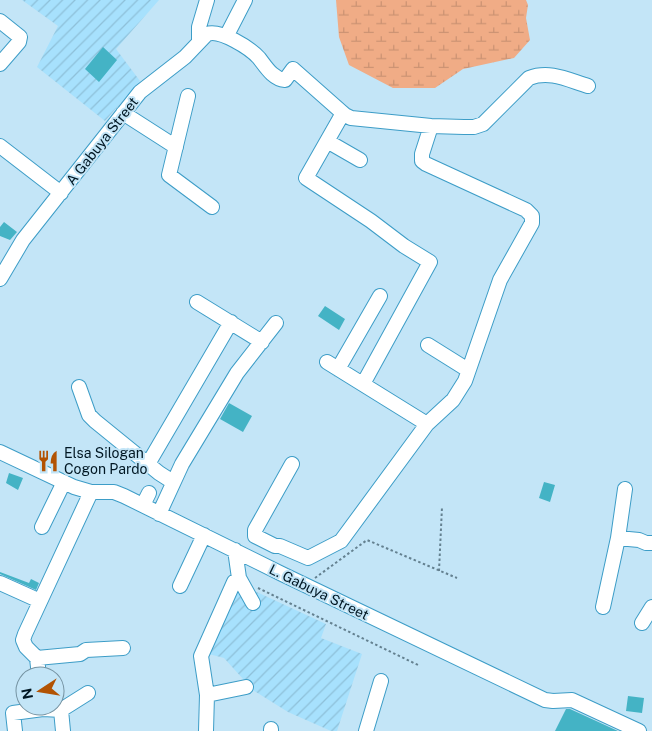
<svg xmlns="http://www.w3.org/2000/svg" width="652" height="731" font-family="'Public Sans',sans-serif">
  <style>
    .industrial { fill: url(#industrial-furrows) }
    .wetland { fill: url(#wetland-marsh) }
    .building { fill: #44b3c5 }
    .lines { fill: none; stroke-linecap: round; stroke-linejoin: round }
    .minor-casing { stroke: #3d9dc7; stroke-width: 16 }
    .path { stroke: #648190; stroke-width: 2; stroke-dasharray: 2.5 2.5; stroke-linecap: butt }
    .minor { stroke: #fff; stroke-width: 14 }
    .labels { text-anchor: middle; stroke-width: 4; stroke-linejoin: round; paint-order: stroke }
    .street-label { font-size: 14px; fill: #001723; stroke: #c3e5f7 }
    .poi-label { font-size: 14px; fill: #001723; stroke: #c3e5f7; text-anchor: start }
  </style>
  <defs>
    <pattern id="industrial-furrows" width="10" height="10" patternUnits="userSpaceOnUse" patternTransform="scale(1.25)"><rect width="10" height="10" fill="#a7e1fd"/><path d="M-1 1l2-2M0 10L10 0M9 11l2-2" fill="none" stroke="#8ec0d9"/></pattern>
    <pattern id="wetland-marsh" width="20" height="14" patternUnits="userSpaceOnUse" patternTransform="scale(1.25)"><rect width="20" height="14" fill="#f0ac86"/><path d="M1 5h8M5 5V1M11 12h8M15 12V8" fill="none" stroke="#cc9373"/></pattern>
  </defs>
  <rect width="100%" height="100%" fill="#c3e5f7"/>
  <path class="industrial" d="M22,0H159L116,49L140,81L105,121L37,67L58,26Z
    M237,583L326,624L321,638L362,654L337,731H331L288,712L253,690L224,658L205,653Z"/>
  <path class="wetland" d="M336,0H526L528,5L526,18L530,40L514,58L463,69L435,88H393L349,65L339,37Z"/>
  <path class="building" d="M103,47L117,60L99,82L85,69Z
    M4,222L17,232L10,240L0,236V227Z
    M325,306L345,319L339,330L318,316Z
    M229,403L252,416L243,432L220,419Z
    M9,473L23,478L18,490L6,483Z
    M544,482L555,485L550,502L539,498Z
    M0,572L29,583L31,579L39,583L36,590L0,574Z
    M628,696L644,698L642,713L626,711Z
    M566,709H570L618,731H555Z"/>
  <g class="lines">
    <g class="minor-casing">
      <path id="minor" d="M0,21L20,37L19,42L0,64
        M227,35L245,0
        M199,42V27L207,0
        M188,96L169,175L212,207
        M123,113L176,147
        M343,113L306,178L371,221L404,246L430,262L363,384
        M327,141L360,160
        M0,146L61,193
        M0,279L23,240L140,92L185,57L207,34C220,29 250,48 259,58C266,67 273,79 285,80L293,69L345,115L351,118L431,126L464,127H474L483,124L529,78C550,70 568,80 588,86
        M197,302L262,342
        M428,345L468,370
        M327,362L427,424
        M338,369L380,296
        M79,387L89,415L95,421L159,473L173,482
        M0,452L74,487L91,492H114L124,496L282,574L545,700L553,701L572,700L639,731
        M148,464L231,322
        M292,464L255,530V536L275,546H280L308,558L341,541L427,424L453,400L465,381L500,280L532,223V216L526,210L426,164L422,161V154L431,126
        M143,505L149,493
        M159,514L182,464L237,373L276,323
        M42,527L64,482
        M618,538L639,540L646,543H652
        M235,550L239,578L253,603
        M0,583L40,601
        M180,586L204,535
        M603,607L618,538L625,489
        M642,623L652,607
        M37,658L80,654L86,650L123,648
        M39,676L37,658L26,647L23,640L25,634L91,492
        M207,695L246,687
        M61,710L63,731
        M15,731L13,713L43,709L61,710L88,693
        M206,731L207,695L201,656L234,582L239,578
        M271,731V729
        M366,731L381,681"/>
    </g>
    <path class="path" d="M439,571L442,507
      M315,578L367,540L457,578
      M258,588L418,665"/>
    <use href="#minor" class="minor"/>
  </g>
  <defs>
    <g id="restaurant-bare" transform="scale(1.725)"><path d="M-5-6h1v4h1v-4h1v4h1v-4h1v5L-1.5 .5V6h-2V.5L-5-1ZM5-6V6H3V1.5H1.5Q1.5-4 5-6Z" fill="#b25303" stroke="#c3e5f7" stroke-width="2.5" paint-order="stroke"/></g>
  </defs>
  <g fill-rule="evenodd">
    <use href="#restaurant-bare" x="48" y="461"/>
  </g>
  <g class="labels">
    <g class="street-label">
      <text transform="translate(102 141) rotate(-52)" y="5">A Gabuya Street</text>
      <text transform="translate(319 592) rotate(26)" y="5">L. Gabuya Street</text>
    </g>
    <g class="poi-label">
      <text x="64" y="458">Elsa Silogan<tspan x="64" dy="16">Cogon Pardo</tspan></text>
    </g>
  </g>
  <g transform="translate(40 691) rotate(258)"><circle r="24" fill="#c3e5f7" stroke="#7593a2"/>
  <path d="M0-4L9 19L0 12L-9 19Z" fill="#b25303"/>
  <text y="-8" font-size="14" font-weight="bold" text-anchor="middle" fill="#001723">N</text>
  </g>
</svg>
